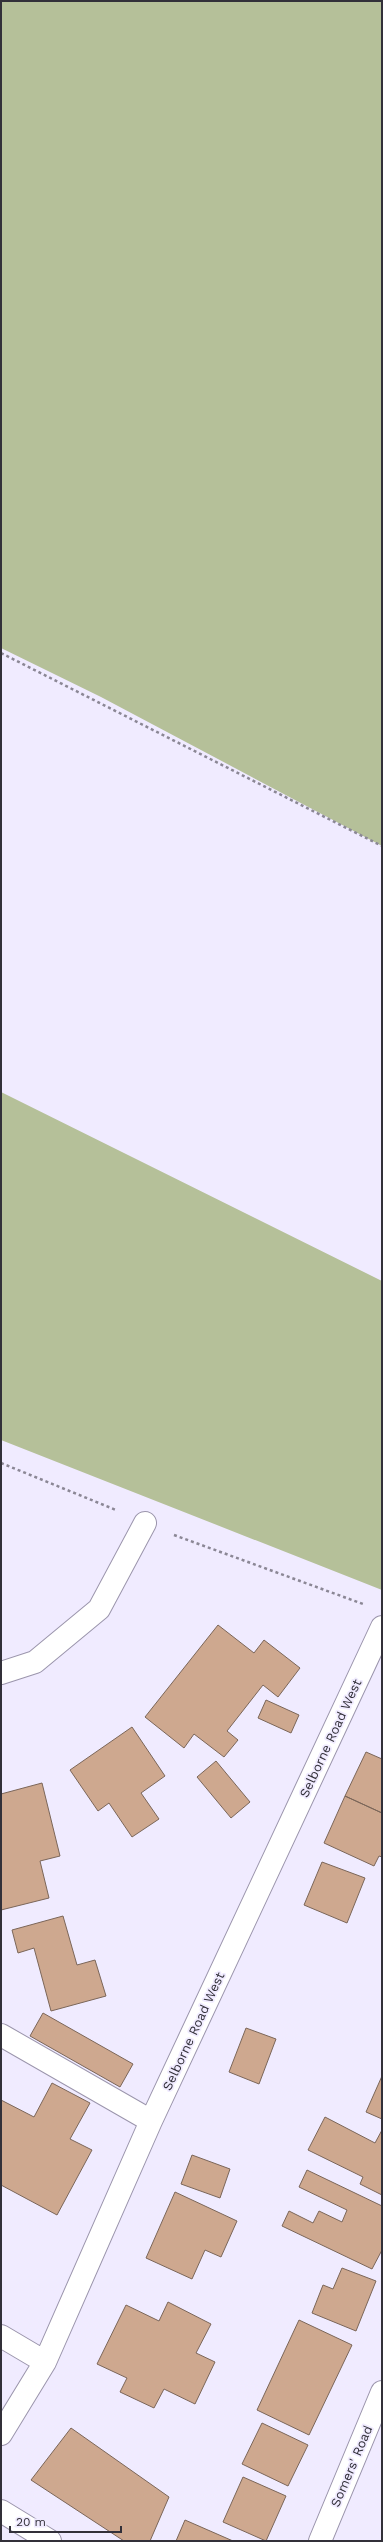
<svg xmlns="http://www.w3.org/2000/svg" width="383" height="2542" font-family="'Work Sans',sans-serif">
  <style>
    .green { fill: #b5c099 }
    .building { fill: #cea88f; stroke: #7b6659 }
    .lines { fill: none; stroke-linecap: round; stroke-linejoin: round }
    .minor-casing { stroke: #9b95ac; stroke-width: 24 }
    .path { stroke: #8b8795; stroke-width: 2.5; stroke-dasharray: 3 3; stroke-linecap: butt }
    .minor { stroke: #fff; stroke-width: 22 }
    .labels { text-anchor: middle; stroke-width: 3.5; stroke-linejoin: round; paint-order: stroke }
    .street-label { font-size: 13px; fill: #323039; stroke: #f0ebff }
  </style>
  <rect width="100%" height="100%" fill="#f0ebff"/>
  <path class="green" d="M1,1H382V846L101,697L1,648Z
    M1,1092L382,1281V1590L1,1440Z"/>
  <path class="building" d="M218,1625L254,1653L264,1640L300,1668L278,1697L263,1685L227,1731L238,1740L224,1757L194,1734L184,1748L145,1717Z
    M266,1700L299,1715L291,1733L258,1718Z
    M132,1727L165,1776L141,1793L159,1819L132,1837L109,1803L98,1811L70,1770Z
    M366,1752L382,1759V1813L345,1796Z
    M216,1761L250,1802L231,1818L197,1777Z
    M42,1783L60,1856L40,1861L49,1898L1,1910V1794Z
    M345,1796L382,1813V1857L379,1856L374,1866L324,1843Z
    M322,1862L365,1878L347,1923L304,1905Z
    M63,1916L77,1965L95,1960L106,1996L51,2011L34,1948L18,1953L12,1930Z
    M43,2013L133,2064L120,2087L30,2036Z
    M246,2028L276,2039L259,2084L229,2072Z
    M382,2076V2119L366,2112Z
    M52,2083L90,2103L70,2139L92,2150L57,2215L1,2185V2100L34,2117Z
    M325,2117L375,2143L382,2130V2195L360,2184L363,2177L308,2150Z
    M192,2155L230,2169L220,2198L181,2184Z
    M307,2170L382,2206V2250L372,2269L282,2226L289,2211L313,2223L319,2211L342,2222L347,2210L299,2187Z
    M175,2192L237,2221L221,2257L205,2250L192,2279L146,2258Z
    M342,2268L376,2281L356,2331L312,2313L323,2285L333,2289Z
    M168,2302L211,2324L196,2353L215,2362L195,2404L164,2389L154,2408L120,2392L127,2378L97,2364L126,2305L159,2321Z
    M299,2320L352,2345L309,2435L257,2410Z
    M262,2423L308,2445L288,2486L242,2464Z
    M71,2428L169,2497L150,2541H124L31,2480Z
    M243,2477L286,2496L266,2541L223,2522Z
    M185,2520L233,2541H176Z"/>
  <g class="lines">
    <g class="minor-casing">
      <path id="minor" d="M1,1673L35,1662L99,1609L145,1523
        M1,2035L151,2121
        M1,2336L45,2362
        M1,2434L45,2362L151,2121L382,1627
        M1,2511L50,2541
        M320,2541L382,2392"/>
    </g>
    <path class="path" d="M1,653L382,846
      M1,1463L116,1510
      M174,1535L363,1604"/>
    <use href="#minor" class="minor"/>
  </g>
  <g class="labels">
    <g class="street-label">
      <text transform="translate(330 1738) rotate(-65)" y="5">Selborne Road West</text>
      <text transform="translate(193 2031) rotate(-65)" y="5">Selborne Road West</text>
      <text transform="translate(351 2466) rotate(-67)" y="5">Somers' Road</text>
    </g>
  </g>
  <rect width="383" height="2542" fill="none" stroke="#323039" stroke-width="4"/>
  <path d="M10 2526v6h111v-6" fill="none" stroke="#323039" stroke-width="2"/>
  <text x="16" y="2526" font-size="12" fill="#323039" stroke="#f0ebff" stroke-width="3" paint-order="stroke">20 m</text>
</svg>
